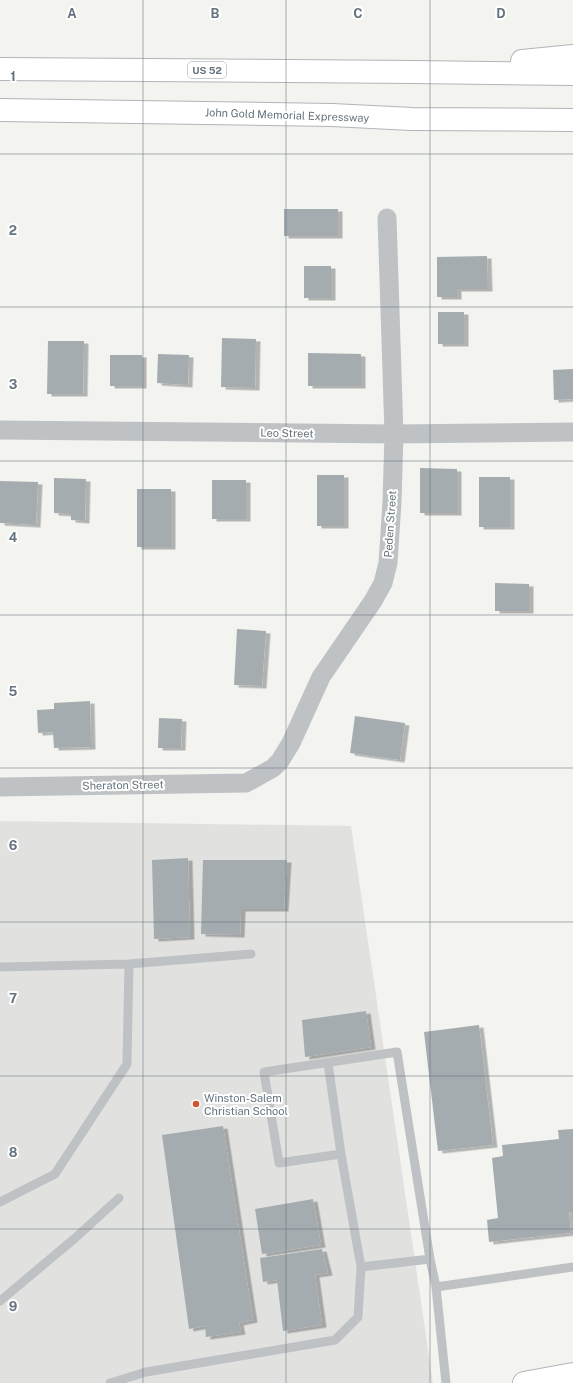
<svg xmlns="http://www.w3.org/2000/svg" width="573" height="1383" font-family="'Public Sans',sans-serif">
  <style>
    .built { fill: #e1e2e0 }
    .building { fill: #a5acb0; filter: url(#shadow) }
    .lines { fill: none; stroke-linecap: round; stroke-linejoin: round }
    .secondary-casing { stroke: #b1b6b9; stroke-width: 24 }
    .motorway-casing { stroke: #b1b5b7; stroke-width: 24 }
    .service { stroke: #bfc2c5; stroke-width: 9 }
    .minor { stroke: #bfc2c5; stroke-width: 19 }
    .secondary { stroke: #fff; stroke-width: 22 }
    .motorway { stroke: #fff; stroke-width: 22 }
    .grid { fill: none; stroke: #65737e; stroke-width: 1; stroke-opacity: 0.55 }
    .poi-dot { fill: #d25331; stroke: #fff; stroke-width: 1.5 }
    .labels { text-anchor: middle; stroke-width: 4; stroke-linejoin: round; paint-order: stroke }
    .shield { fill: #fff; stroke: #939da5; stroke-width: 1 }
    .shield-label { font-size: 10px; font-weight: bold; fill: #65737e }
    .street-label { font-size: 11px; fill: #65737e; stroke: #fff }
    .poi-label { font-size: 11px; fill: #65737e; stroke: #fff; text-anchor: start }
    .grid-label { font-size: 13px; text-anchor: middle; font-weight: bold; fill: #65737e; stroke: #fff; stroke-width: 4; stroke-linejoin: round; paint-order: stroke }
  </style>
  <defs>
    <filter id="shadow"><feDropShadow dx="4.5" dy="2.5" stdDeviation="0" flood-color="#0004"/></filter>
  </defs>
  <rect width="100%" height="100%" fill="#f3f3f0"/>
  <path class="built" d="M0,821L351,826L433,1383H0Z"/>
  <path class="building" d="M284,209H338V236H284Z
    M487,256L488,289H457V297H437V257Z
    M304,266H331V298H304Z
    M438,312H464V344H438Z
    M222,338L256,339L255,388L221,387Z
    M48,341H84L83,394H47Z
    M308,353L361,354V386H308Z
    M158,354L189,355L188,385L157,383Z
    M110,355H142V386H110Z
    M573,369V399L554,400L553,370Z
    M420,468L457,469V513H420Z
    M317,475H344V526H317Z
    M479,477H510V527H479Z
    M54,478L86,479L85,521L71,520V514L54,513Z
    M212,480H246V519H212Z
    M0,481L38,482L36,525L0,523Z
    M137,489H171V547H137Z
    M495,583L529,584V611H495Z
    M237,629L266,631L262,686L234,685Z
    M90,701L91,747L54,748L53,732L38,733L37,710L54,709V703Z
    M355,716L405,723L400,760L350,753Z
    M159,718L182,719L181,748H158Z
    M188,858L190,937L154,939L152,860Z
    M203,860H287L284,909H241L240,935L201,934Z
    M366,1011L371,1047L305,1057L302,1020Z
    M479,1025L493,1145L438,1151L424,1032Z
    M223,1126L253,1320L239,1323L241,1332L206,1337L205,1326L189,1329L162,1135Z
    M573,1129V1212H569L571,1233L489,1242L487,1220L498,1218L492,1158L503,1156L502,1145L559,1139L558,1130Z
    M313,1199L321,1245L262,1254L255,1209Z
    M322,1249L328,1273L315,1275L322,1325L283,1331L277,1280L263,1282L260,1258Z"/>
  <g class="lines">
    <g class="secondary-casing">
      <path id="secondary" d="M524,1383L573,1374"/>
    </g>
    <g class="motorway-casing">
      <path id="motorway" d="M522,61L573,56
        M0,69L414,72L573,74
        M0,110L332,115L412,119L573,120"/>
    </g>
    <path class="service" d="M129,964L251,954
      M0,967L129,964L127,1064L55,1174L0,1202
      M341,1154L279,1163L264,1072L397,1052L430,1259L361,1267
      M430,1259L436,1287L446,1383
      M436,1287L573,1267
      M0,1301L74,1239L119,1198
      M110,1383L146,1372L335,1340L358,1317L361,1267L341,1154L328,1063"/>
    <path class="minor" d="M0,430L394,434L573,432
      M0,787L246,783L273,768L280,761L291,743L321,677L373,601L383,583L388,563L392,502L394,434L387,218"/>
    <use href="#secondary" class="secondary"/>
    <use href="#motorway" class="motorway"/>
  </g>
  <path class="grid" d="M143,0V1383M286,0V1383M430,0V1383M0,154H573M0,307H573M0,461H573M0,615H573M0,768H573M0,922H573M0,1076H573M0,1229H573"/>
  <circle class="poi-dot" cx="196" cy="1104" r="4"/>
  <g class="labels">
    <rect class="shield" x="188" y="62" width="38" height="16" rx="3"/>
    <g class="shield-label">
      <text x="207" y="74">US 52</text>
    </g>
    <g class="street-label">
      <text transform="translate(287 115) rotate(2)" y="4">John Gold Memorial Expressway</text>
      <text transform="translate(287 433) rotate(1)" y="4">Leo Street</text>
      <text transform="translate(390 524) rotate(-86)" y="4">Peden Street</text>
      <text transform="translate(123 785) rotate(-1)" y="4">Sheraton Street</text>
    </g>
    <g class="poi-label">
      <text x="204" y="1102">Winston-Salem<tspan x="204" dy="13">Christian School</tspan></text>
    </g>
  </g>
  <g class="grid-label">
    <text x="72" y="18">A</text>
    <text x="215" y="18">B</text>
    <text x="358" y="18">C</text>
    <text x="501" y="18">D</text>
    <text x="13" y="81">1</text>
    <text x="13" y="235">2</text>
    <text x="13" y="389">3</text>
    <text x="13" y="542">4</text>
    <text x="13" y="696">5</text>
    <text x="13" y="850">6</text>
    <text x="13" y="1003">7</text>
    <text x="13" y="1157">8</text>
    <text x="13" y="1311">9</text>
  </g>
</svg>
